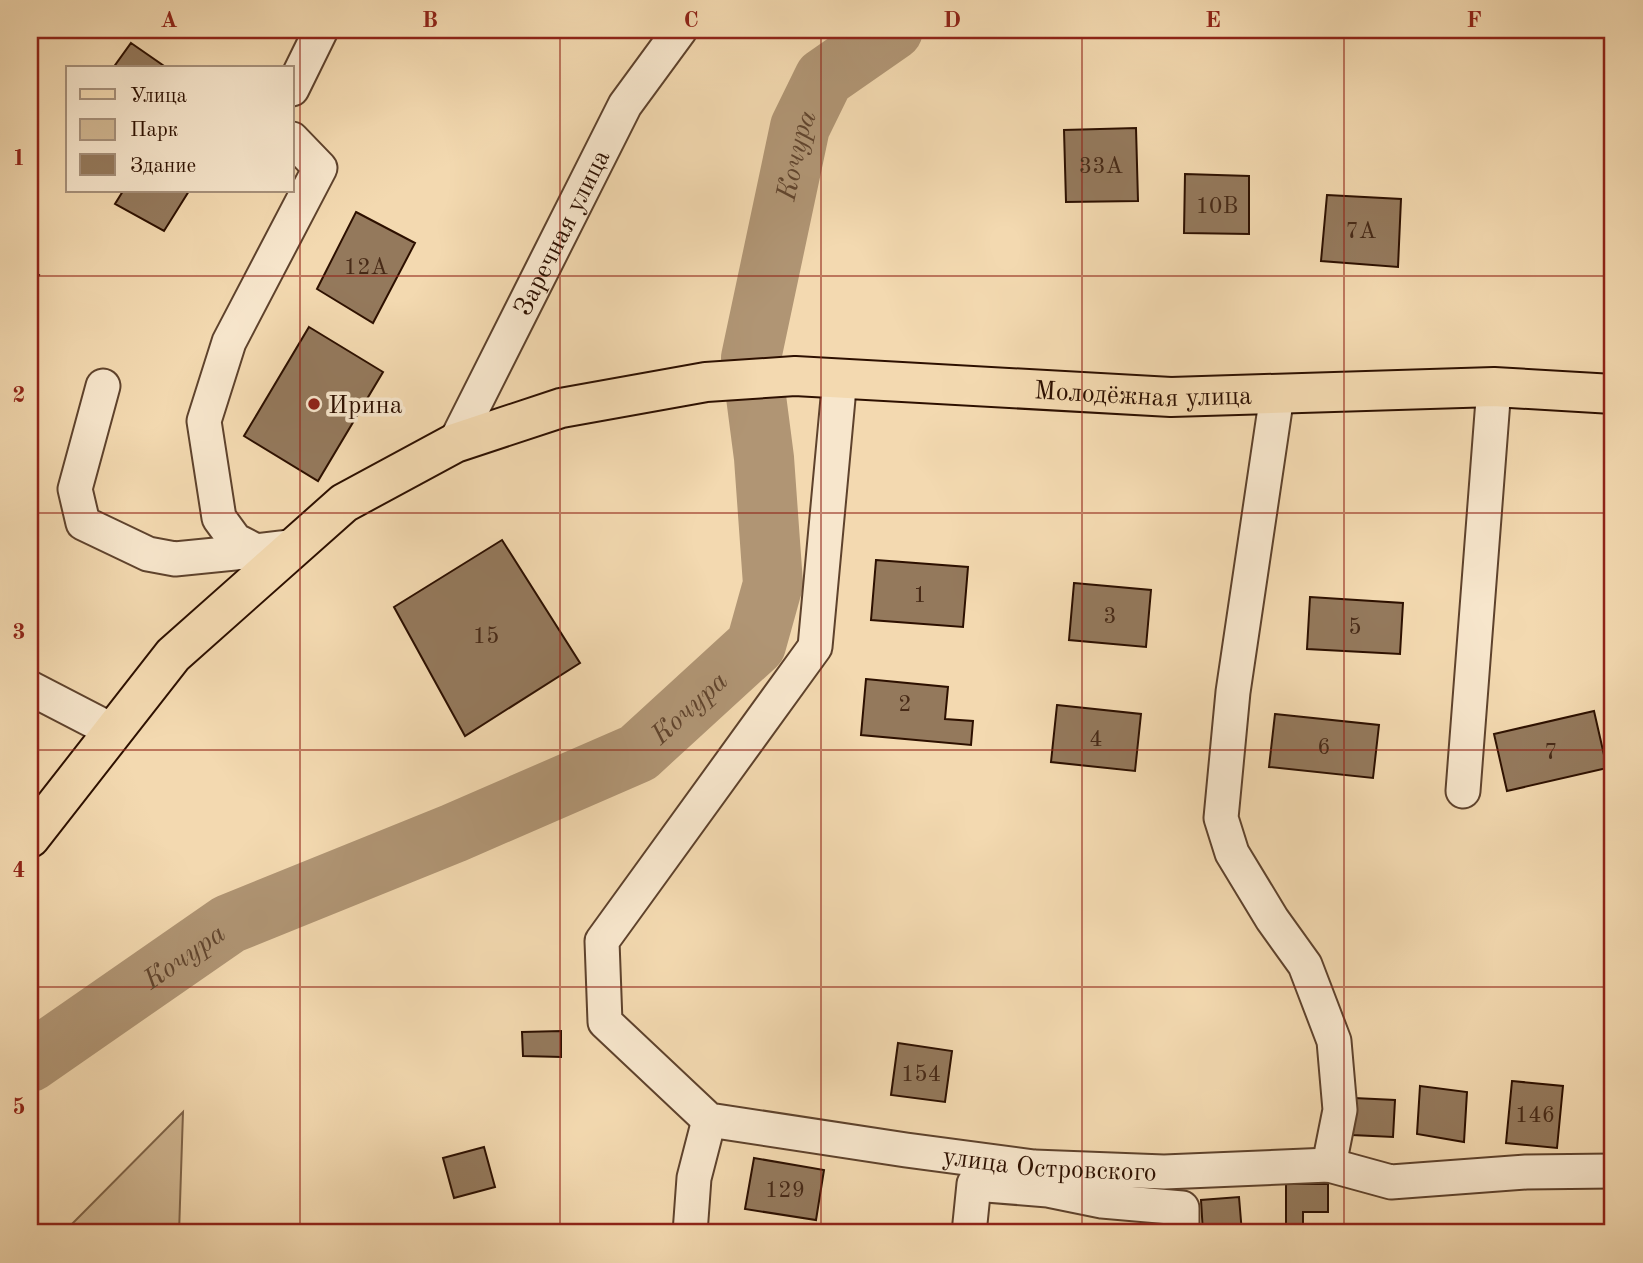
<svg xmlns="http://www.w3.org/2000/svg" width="1643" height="1263" font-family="'Old Standard TT',serif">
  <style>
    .green { fill: #d1b792; stroke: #7f6449; stroke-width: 2 }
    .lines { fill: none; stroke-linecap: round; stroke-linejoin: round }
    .river { stroke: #b09574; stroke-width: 60 }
    .building { fill: #94795c; stroke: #2d1000; stroke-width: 2 }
    .minor-casing { stroke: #5e422c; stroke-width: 37 }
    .primary-casing { stroke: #2d1000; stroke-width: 42 }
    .minor { stroke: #f7e6cc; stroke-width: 33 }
    .primary { stroke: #f3d9b0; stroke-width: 38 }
    .grid { fill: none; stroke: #8f2418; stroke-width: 2; stroke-opacity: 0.55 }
    .poi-dot { fill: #8f2418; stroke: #f7e6cc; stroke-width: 2.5 }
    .labels { text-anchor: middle; stroke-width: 7; stroke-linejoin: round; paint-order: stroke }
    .number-label { font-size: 23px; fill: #472a17 }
    .street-label { font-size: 26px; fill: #2d1000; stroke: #f7e6cc }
    .poi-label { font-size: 26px; fill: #2d1000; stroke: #f7e6cc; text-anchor: start }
    .water-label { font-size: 28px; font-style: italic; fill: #61452e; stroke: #f7e6cc }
    .neatline { fill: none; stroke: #8f2418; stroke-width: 2.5 }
    .grid-label { font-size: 23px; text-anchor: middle; font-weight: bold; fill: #8f2418 }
  </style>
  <rect width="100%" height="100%" fill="#f3d9b0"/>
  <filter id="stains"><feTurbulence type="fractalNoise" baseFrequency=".00286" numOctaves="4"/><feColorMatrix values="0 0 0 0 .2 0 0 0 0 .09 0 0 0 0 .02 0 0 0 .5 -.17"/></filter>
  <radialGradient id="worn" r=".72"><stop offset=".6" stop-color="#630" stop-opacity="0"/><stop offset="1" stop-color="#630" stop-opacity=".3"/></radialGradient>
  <path class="green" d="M183,1112L179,1233H63Z"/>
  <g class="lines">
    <path class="river" id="s1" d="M30,1062L229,924L454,833L638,753L756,645L773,584L764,458L751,358L800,127L824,78L893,30"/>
  </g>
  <path class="building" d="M131,43L167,68H113Z
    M1136,128L1138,201L1066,202L1064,130Z
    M1185,174L1249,176V234L1184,233Z
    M123,191H189L164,231L115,204Z
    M1327,195L1401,199L1398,267L1321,261Z
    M356,212L415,243L373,323L317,289Z
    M30,269L39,275L30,289Z
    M309,327L383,372L318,481L244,436Z
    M502,540L580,663L465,736L394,607Z
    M876,560L968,567L963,627L871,620Z
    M1074,583L1151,590L1146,647L1069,640Z
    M1310,597L1403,603L1400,654L1307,649Z
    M866,679L948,687L945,719L973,721L971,745L861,735Z
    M1057,705L1141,714L1135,771L1051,762Z
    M1594,711L1607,768L1507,791L1494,734Z
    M1275,714L1379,725L1373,778L1269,767Z
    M561,1031V1057L523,1056L522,1032Z
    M898,1043L952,1051L945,1102L891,1095Z
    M1512,1081L1563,1086L1557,1148L1506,1143Z
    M1420,1086L1467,1092L1464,1142L1417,1134Z
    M1354,1098L1395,1100L1393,1137L1352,1135Z
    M484,1147L495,1187L454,1198L443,1158Z
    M754,1158L824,1170L816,1220L745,1209Z
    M1286,1184H1328V1212H1303V1225H1286Z
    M1239,1197L1242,1233H1203L1201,1200Z"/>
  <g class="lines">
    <g class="minor-casing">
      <g id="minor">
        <path d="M292,89L321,30"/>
        <path d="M292,139L320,168L229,342L204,421L219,518L235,540L256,551L296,546"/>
        <path id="s2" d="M840,377L815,647L602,941L605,1022L709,1120L906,1150L1034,1167L1164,1172L1329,1165L1391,1182L1526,1172L1613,1171"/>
        <path d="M103,386L75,489L83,523L148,554L175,559L256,551"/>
        <path d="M1277,395L1233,692L1221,818L1232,853L1272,919L1305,965L1334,1041L1340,1110L1329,1165"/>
        <path id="s3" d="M455,443L625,105L680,30"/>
        <path d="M30,688L113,731"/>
        <path d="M1463,791L1494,387"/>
        <path d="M690,1233L694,1178L709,1120"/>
        <path d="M969,1233L974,1184L1048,1190L1102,1201L1182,1208V1233"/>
      </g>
    </g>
    <g class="primary-casing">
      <g id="primary">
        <path id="s4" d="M30,838L173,655L344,503L455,443L561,408L706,382L795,376L1171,397L1494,387L1613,394"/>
      </g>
    </g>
    <use href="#minor" class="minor"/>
    <use href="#primary" class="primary"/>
  </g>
  <path class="grid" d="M300,30V1233M560,30V1233M821,30V1233M1082,30V1233M1344,30V1233M30,276H1613M30,513H1613M30,750H1613M30,987H1613"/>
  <circle class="poi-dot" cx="314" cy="404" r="7"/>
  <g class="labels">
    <g class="number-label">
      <text x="1101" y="173">33А</text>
      <text x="1217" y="213">10В</text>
      <text x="1361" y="238">7А</text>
      <text x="366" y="274">12А</text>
      <text x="920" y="602">1</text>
      <text x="1110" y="623">3</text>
      <text x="1355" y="634">5</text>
      <text x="486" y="643">15</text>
      <text x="905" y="711">2</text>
      <text x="1096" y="746">4</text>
      <text x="1324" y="754">6</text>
      <text x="1551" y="759">7</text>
      <text x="921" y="1081">154</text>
      <text x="1535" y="1122">146</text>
      <text x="785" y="1197">129</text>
    </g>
    <g class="street-label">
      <text dy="9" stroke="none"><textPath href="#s3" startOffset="236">Заречная улица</textPath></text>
      <text dy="9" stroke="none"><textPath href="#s4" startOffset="1284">Молодёжная улица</textPath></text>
      <text dy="9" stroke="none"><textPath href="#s2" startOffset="1202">улица Островского</textPath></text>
    </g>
    <g class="poi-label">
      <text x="328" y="413">Ирина</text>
    </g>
    <g class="water-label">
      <text dy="10" stroke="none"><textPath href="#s1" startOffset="1344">Кочура</textPath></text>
      <text dy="10" stroke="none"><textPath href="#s1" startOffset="754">Кочура</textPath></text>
      <text dy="10" stroke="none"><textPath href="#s1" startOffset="187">Кочура</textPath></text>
    </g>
  </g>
  <rect width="1643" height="1263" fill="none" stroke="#f3d9b0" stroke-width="77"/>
  <rect x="66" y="66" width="228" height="126" fill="#f7e6cc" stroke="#a6907a" stroke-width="2"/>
  <rect x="80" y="89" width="35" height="10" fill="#f3d9b0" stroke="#a6907a" stroke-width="2"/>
  <text x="130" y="102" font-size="21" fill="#2d1000">Улица</text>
  <rect x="80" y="119" width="35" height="21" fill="#d1b792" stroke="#a6907a" stroke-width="2"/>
  <text x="130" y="136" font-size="21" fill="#2d1000">Парк</text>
  <rect x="80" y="154" width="35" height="21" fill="#94795c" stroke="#a6907a" stroke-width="2"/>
  <text x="130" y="172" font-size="21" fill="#2d1000">Здание</text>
  <rect x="38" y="38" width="1566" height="1186" class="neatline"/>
  <g class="grid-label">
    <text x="169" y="27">A</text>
    <text x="430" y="27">B</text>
    <text x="691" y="27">C</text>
    <text x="952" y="27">D</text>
    <text x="1213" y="27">E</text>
    <text x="1474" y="27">F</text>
    <text x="19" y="165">1</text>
    <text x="19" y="402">2</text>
    <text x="19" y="639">3</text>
    <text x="19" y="877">4</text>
    <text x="19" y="1114">5</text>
  </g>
  <rect width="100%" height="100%" filter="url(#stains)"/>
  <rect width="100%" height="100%" fill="url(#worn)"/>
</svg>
